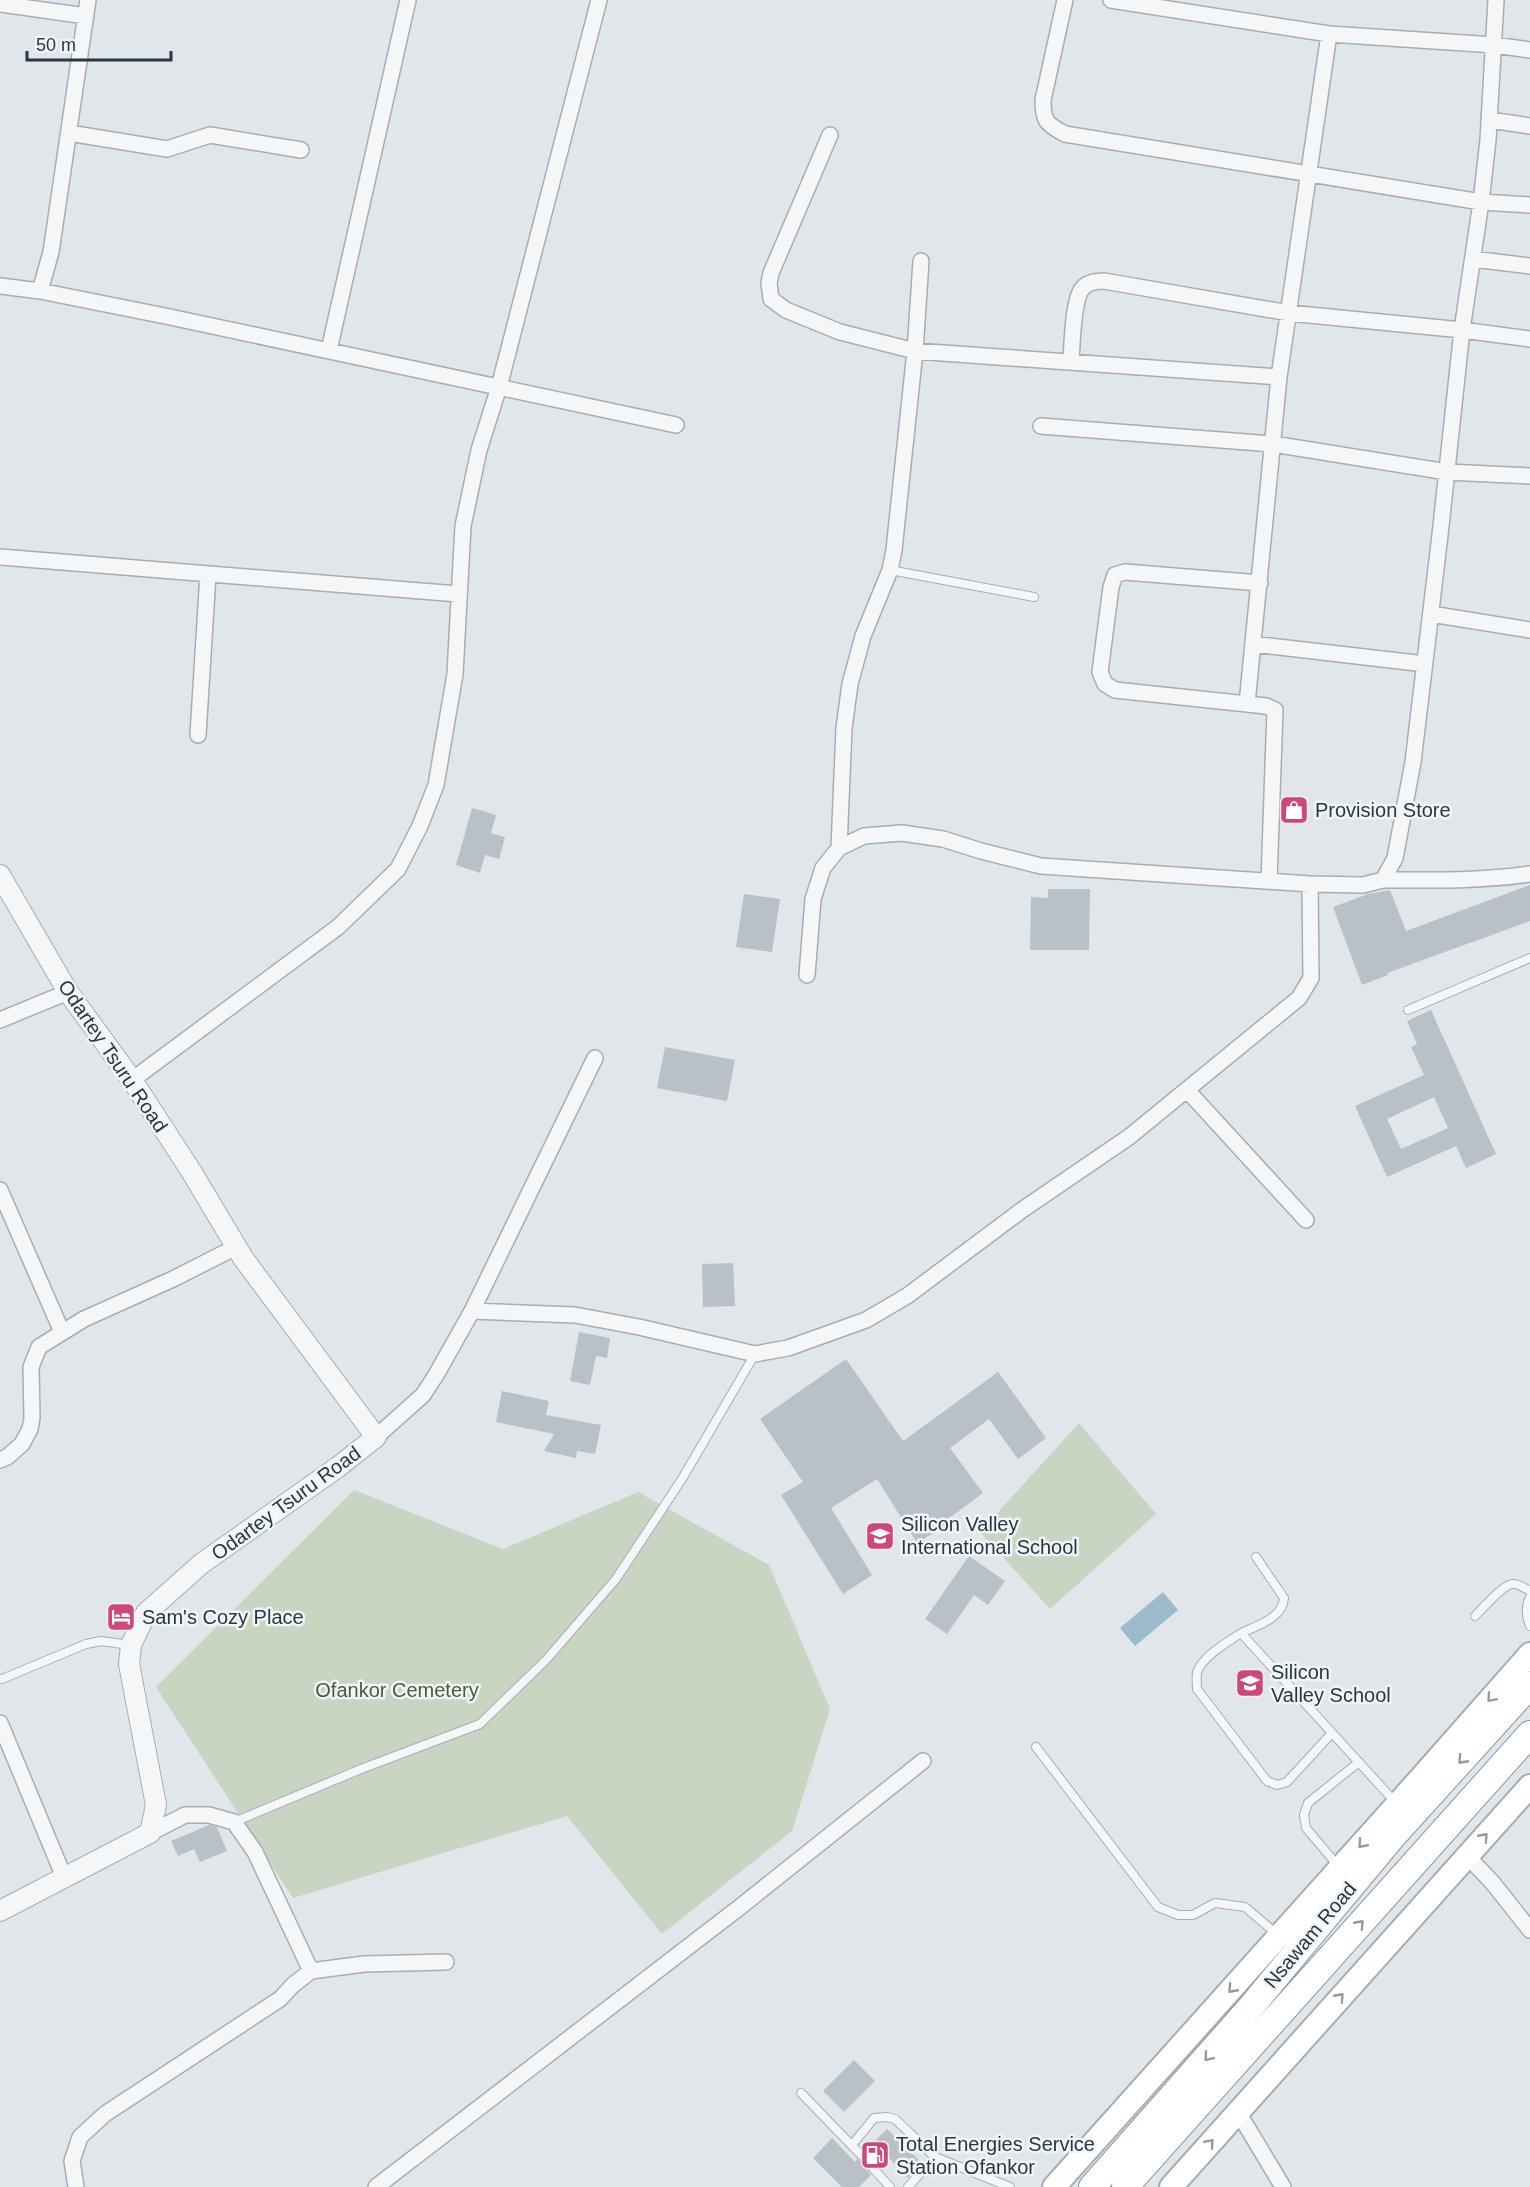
<svg xmlns="http://www.w3.org/2000/svg" width="1530" height="2187" font-family="Helvetica,sans-serif">
  <style>
    .green { fill: #cad4c2 }
    .water { fill: #9cbbca }
    .building { fill: #b9c1c7; fill-rule: evenodd }
    .lines { fill: none; stroke-linecap: round; stroke-linejoin: round }
    .service-casing { stroke: #a6aeb4; stroke-width: 10 }
    .minor-casing { stroke: #a6aeb4; stroke-width: 18 }
    .tertiary-casing { stroke: #a6aeb4; stroke-width: 22 }
    .secondary-casing { stroke: #a6aeb4; stroke-width: 26 }
    .trunk-casing { stroke: #8997a1; stroke-width: 28 }
    .service { stroke: #f4f6f8; stroke-width: 8 }
    .minor { stroke: #f4f6f8; stroke-width: 15 }
    .tertiary { stroke: #f4f6f8; stroke-width: 20 }
    .secondary { stroke: #fff; stroke-width: 22 }
    .trunk { stroke: #fff; stroke-width: 26 }
    .oneway { stroke: #949ba0 }
    .labels { text-anchor: middle; stroke-width: 5; stroke-linejoin: round; paint-order: stroke }
    .poi-label { font-size: 20px; fill: #293742; stroke: #f1f5f7; text-anchor: start }
    .street-label { font-size: 20px; fill: #293742; stroke: #f1f5f7 }
    .park-label { font-size: 20px; fill: #465e37; stroke: #f1f5f7 }
  </style>
  <rect width="100%" height="100%" fill="#e1e6ea"/>
  <path class="green" d="M1079,1423L1156,1514L1050,1609L980,1532Z
    M354,1490L503,1549L638,1492L769,1565L830,1709L792,1831L662,1934L567,1816L293,1898L156,1687Z"/>
  <path class="water" d="M1163,1592L1178,1610L1135,1646L1120,1628Z"/>
  <path class="building" d="M472,808L496,815L491,833L505,837L499,859L485,855L480,873L456,865Z
    M1530,885V921L1387,973L1388,975L1362,985L1333,907L1368,894L1390,890L1406,931Z
    M1048,889H1090L1089,950H1030L1031,897L1048,898Z
    M744,894L780,899L772,952L736,947Z
    M1431,1010L1496,1154L1466,1168L1456,1146L1387,1177L1355,1106L1424,1075L1411,1047L1417,1044L1407,1021ZM1434,1097L1448,1128L1401,1149L1387,1119Z
    M665,1047L735,1060L727,1101L657,1088Z
    M733,1263L735,1306L703,1307L702,1264Z
    M579,1332L610,1338L607,1358L596,1356L590,1385L570,1381Z
    M846,1359L903,1441L998,1372L1046,1438L1018,1459L989,1419L950,1448L983,1493L944,1522L946,1525L917,1543L877,1479L831,1508L872,1575L843,1594L781,1495L803,1482L760,1419Z
    M502,1391L549,1401L546,1415L601,1425L595,1454L577,1451L576,1458L544,1451L554,1434L496,1422Z
    M969,1556L1005,1581L988,1605L974,1595L947,1634L925,1619Z
    M209,1825L217,1827L227,1851L200,1862L194,1849L178,1856L171,1841Z
    M854,2060L875,2081L844,2112L823,2091Z
    M887,2129L922,2163L908,2178L888,2157L879,2166L873,2161L867,2162L865,2168L871,2175L859,2187H842L813,2158L832,2138L855,2162L857,2159L863,2161L867,2156L865,2151Z"/>
  <g class="lines">
    <g class="service-casing">
      <path id="service" d="M890,570L1034,597
        M1408,1010L1530,958
        M1256,1557L1284,1598C1283,1618 1257,1626 1241,1633L1396,1803
        M1530,1597C1525,1607 1526,1616 1530,1626
        M1475,1616C1482,1609 1503,1585 1512,1584C1518,1583 1525,1588 1530,1591
        M1241,1633C1228,1642 1201,1657 1197,1673C1196,1678 1197,1684 1197,1689L1267,1781L1277,1785L1287,1782L1332,1733
        M2,1679L86,1644L101,1641L130,1645
        M1036,1747L1158,1907L1178,1915H1193L1215,1903L1245,1907L1278,1935
        M234,1822L361,1769L480,1724L546,1660L616,1579L682,1479L755,1354
        M1339,1867L1306,1828L1304,1815L1308,1803L1359,1762
        M801,2093L861,2155
        M852,2145L874,2118L887,2117L895,2119L935,2157
        M871,2166L890,2187
        M908,2187L935,2157L1010,2187"/>
    </g>
    <g class="minor-casing">
      <path id="minor" d="M1065,0L1043,100C1043,121 1046,124 1065,134L1481,202L1530,205
        M1111,0L1329,34L1494,45L1530,50
        M0,4L86,16
        M1490,120L1530,126
        M69,133L167,149L210,135L301,150
        M830,135L771,273L769,283L771,299L786,310L840,332L915,351L1279,377
        M1473,259L1530,266
        M0,286L40,291L170,317L676,425
        M40,291L51,252L88,0
        M329,350L408,0
        M1071,361C1072,346 1073,300 1082,289C1087,282 1096,281 1104,281L1289,313L1462,330L1530,339
        M1041,426L1273,444L1447,472L1530,476
        M0,557L458,594
        M1260,583L1125,572L1115,575L1111,587L1100,672L1105,684L1115,690L1266,706L1275,710L1269,881
        M1431,614L1530,630
        M1253,644L1425,664
        M1247,704L1279,377L1329,34
        M198,735L208,574
        M839,848L844,728L850,684L863,636L890,570L894,550L915,351L921,261
        M1383,880C1432,880 1481,881 1530,874
        M807,975L813,899L823,868L839,848L864,836L902,833L943,839L981,851L1041,866L1310,884L1363,885L1383,880L1395,858L1413,762L1440,535L1462,330L1481,202L1488,140L1496,0
        M0,1020L68,992
        M132,1080L338,927L398,869L420,826L436,785L455,674L463,526L479,450L499,387L599,0
        M1187,1090L1306,1220
        M0,1190L62,1332
        M472,1311L575,1315L639,1327L755,1354L788,1348L866,1320L907,1296L1022,1210L1129,1137L1299,998L1311,978L1310,884
        M376,1437L423,1395L436,1375L472,1311L595,1058
        M0,1460L7,1457L22,1444L30,1429L32,1418L31,1367L39,1347L84,1319L173,1279L236,1247
        M0,1723L64,1877
        M150,1833L185,1815H209L234,1822L255,1852L311,1971
        M1467,1856L1492,1882L1530,1930
        M1238,2112L1283,2187
        M76,2187L72,2161L80,2137L105,2114L280,1999L293,1985L311,1971L364,1964L446,1962
        M376,2187L740,1907L923,1761"/>
    </g>
    <g class="tertiary-casing">
      <path id="tertiary" d="M0,875L68,992L132,1080L191,1171L243,1258L376,1437L338,1467L201,1564L146,1613L131,1645L129,1664L156,1805L150,1833L0,1911"/>
    </g>
    <g class="secondary-casing">
      <path id="secondary" d="M1054,2187L1418,1781L1530,1654
        M1171,2187L1530,1786"/>
    </g>
    <g class="trunk-casing">
      <path id="trunk" d="M1092,2187L1250,2008L1394,1835L1530,1685
        M1125,2187L1530,1734"/>
    </g>
    <use href="#service" class="service"/>
    <use href="#minor" class="minor"/>
    <use href="#tertiary" class="tertiary"/>
    <use href="#secondary" class="secondary"/>
    <use href="#trunk" class="trunk"/>
  </g>
  <defs><path id="oneway-chevron" d="M-2-3.5L2.5 0L-2 3.5" fill="none" stroke-width="1.6" stroke-linecap="round" stroke-linejoin="round" transform="scale(1.5)"/></defs>
  <g class="oneway">
    <use href="#oneway-chevron" transform="translate(1491 1698) rotate(131)"/>
    <use href="#oneway-chevron" transform="translate(1462 1760) rotate(132)"/>
    <use href="#oneway-chevron" transform="translate(1484 1837) rotate(-48)"/>
    <use href="#oneway-chevron" transform="translate(1362 1844) rotate(132)"/>
    <use href="#oneway-chevron" transform="translate(1360 1924) rotate(-48)"/>
    <use href="#oneway-chevron" transform="translate(1232 1989) rotate(132)"/>
    <use href="#oneway-chevron" transform="translate(1340 1997) rotate(-48)"/>
    <use href="#oneway-chevron" transform="translate(1208 2057) rotate(131)"/>
    <use href="#oneway-chevron" transform="translate(1210 2143) rotate(-49)"/>
  </g>
  <defs>
    <g id="shop-square" transform="scale(1.5)"><rect x="-9" y="-9" width="18" height="18" rx="4" fill="#cf4775" stroke="#f1f5f7"/><path d="M-5-2.5h2.3a2.7 3.5 0 0 1 5.4 0H5L5.5 6h-11ZM-1.5-2.5h3a1.5 2.3 0 0 0-3 0Z" fill="#fff"/></g>
    <g id="school-square" transform="scale(1.5)"><rect x="-9" y="-9" width="18" height="18" rx="4" fill="#cf4775" stroke="#f1f5f7"/><path d="M0-5L7-2L0 1L-7-2ZM-4 1L0 2.5L4 1V4Q0 6-4 4Z" fill="#fff"/></g>
    <g id="hotel-square" transform="scale(1.5)"><rect x="-9" y="-9" width="18" height="18" rx="4" fill="#cf4775" stroke="#f1f5f7"/><path d="M-6-4.5h1.5V1H6V5H4.5V3h-9V5H-6ZM-4 0a1.8 1.8 0 1 1 3.6 0ZM.5 0V-2.5h3Q6-2.5 6 0Z" fill="#fff"/></g>
    <g id="fuel-square" transform="scale(1.5)"><rect x="-9" y="-9" width="18" height="18" rx="4" fill="#cf4775" stroke="#f1f5f7"/><path d="M-5.5-6h7V0h2V4h1.3V-2.5L3-4.5l.8-.8L6-3V5H2.5V1h-1V6h-7ZM-4.2-4.7v3.2H.2V-4.7Z" fill="#fff"/></g>
  </defs>
  <g fill-rule="evenodd">
    <use href="#shop-square" x="1294" y="810"/>
    <use href="#school-square" x="880" y="1536"/>
    <use href="#hotel-square" x="121" y="1617"/>
    <use href="#school-square" x="1250" y="1683"/>
    <use href="#fuel-square" x="875" y="2155"/>
  </g>
  <g class="labels">
    <g class="poi-label">
      <text x="1315" y="817">Provision Store</text>
      <text x="901" y="1531">Silicon Valley<tspan x="901" dy="23">International School</tspan></text>
      <text x="142" y="1624">Sam's Cozy Place</text>
      <text x="1271" y="1679">Silicon<tspan x="1271" dy="23">Valley School</tspan></text>
      <text x="896" y="2151">Total Energies Service<tspan x="896" dy="23">Station Ofankor</tspan></text>
    </g>
    <g class="street-label">
      <text transform="translate(113 1056) rotate(56)" y="7">Odartey Tsuru Road</text>
      <text transform="translate(286 1503) rotate(-36)" y="7">Odartey Tsuru Road</text>
      <text transform="translate(1310 1935) rotate(-50)" y="7">Nsawam Road</text>
    </g>
    <g class="park-label">
      <text x="397" y="1697">Ofankor Cemetery</text>
    </g>
  </g>
  <path d="M27 51v9h144v-9" fill="none" stroke="#293742" stroke-width="3"/>
  <text x="36" y="51" font-size="18" fill="#293742" stroke="#f1f5f7" stroke-width="4.5" paint-order="stroke">50 m</text>
</svg>
